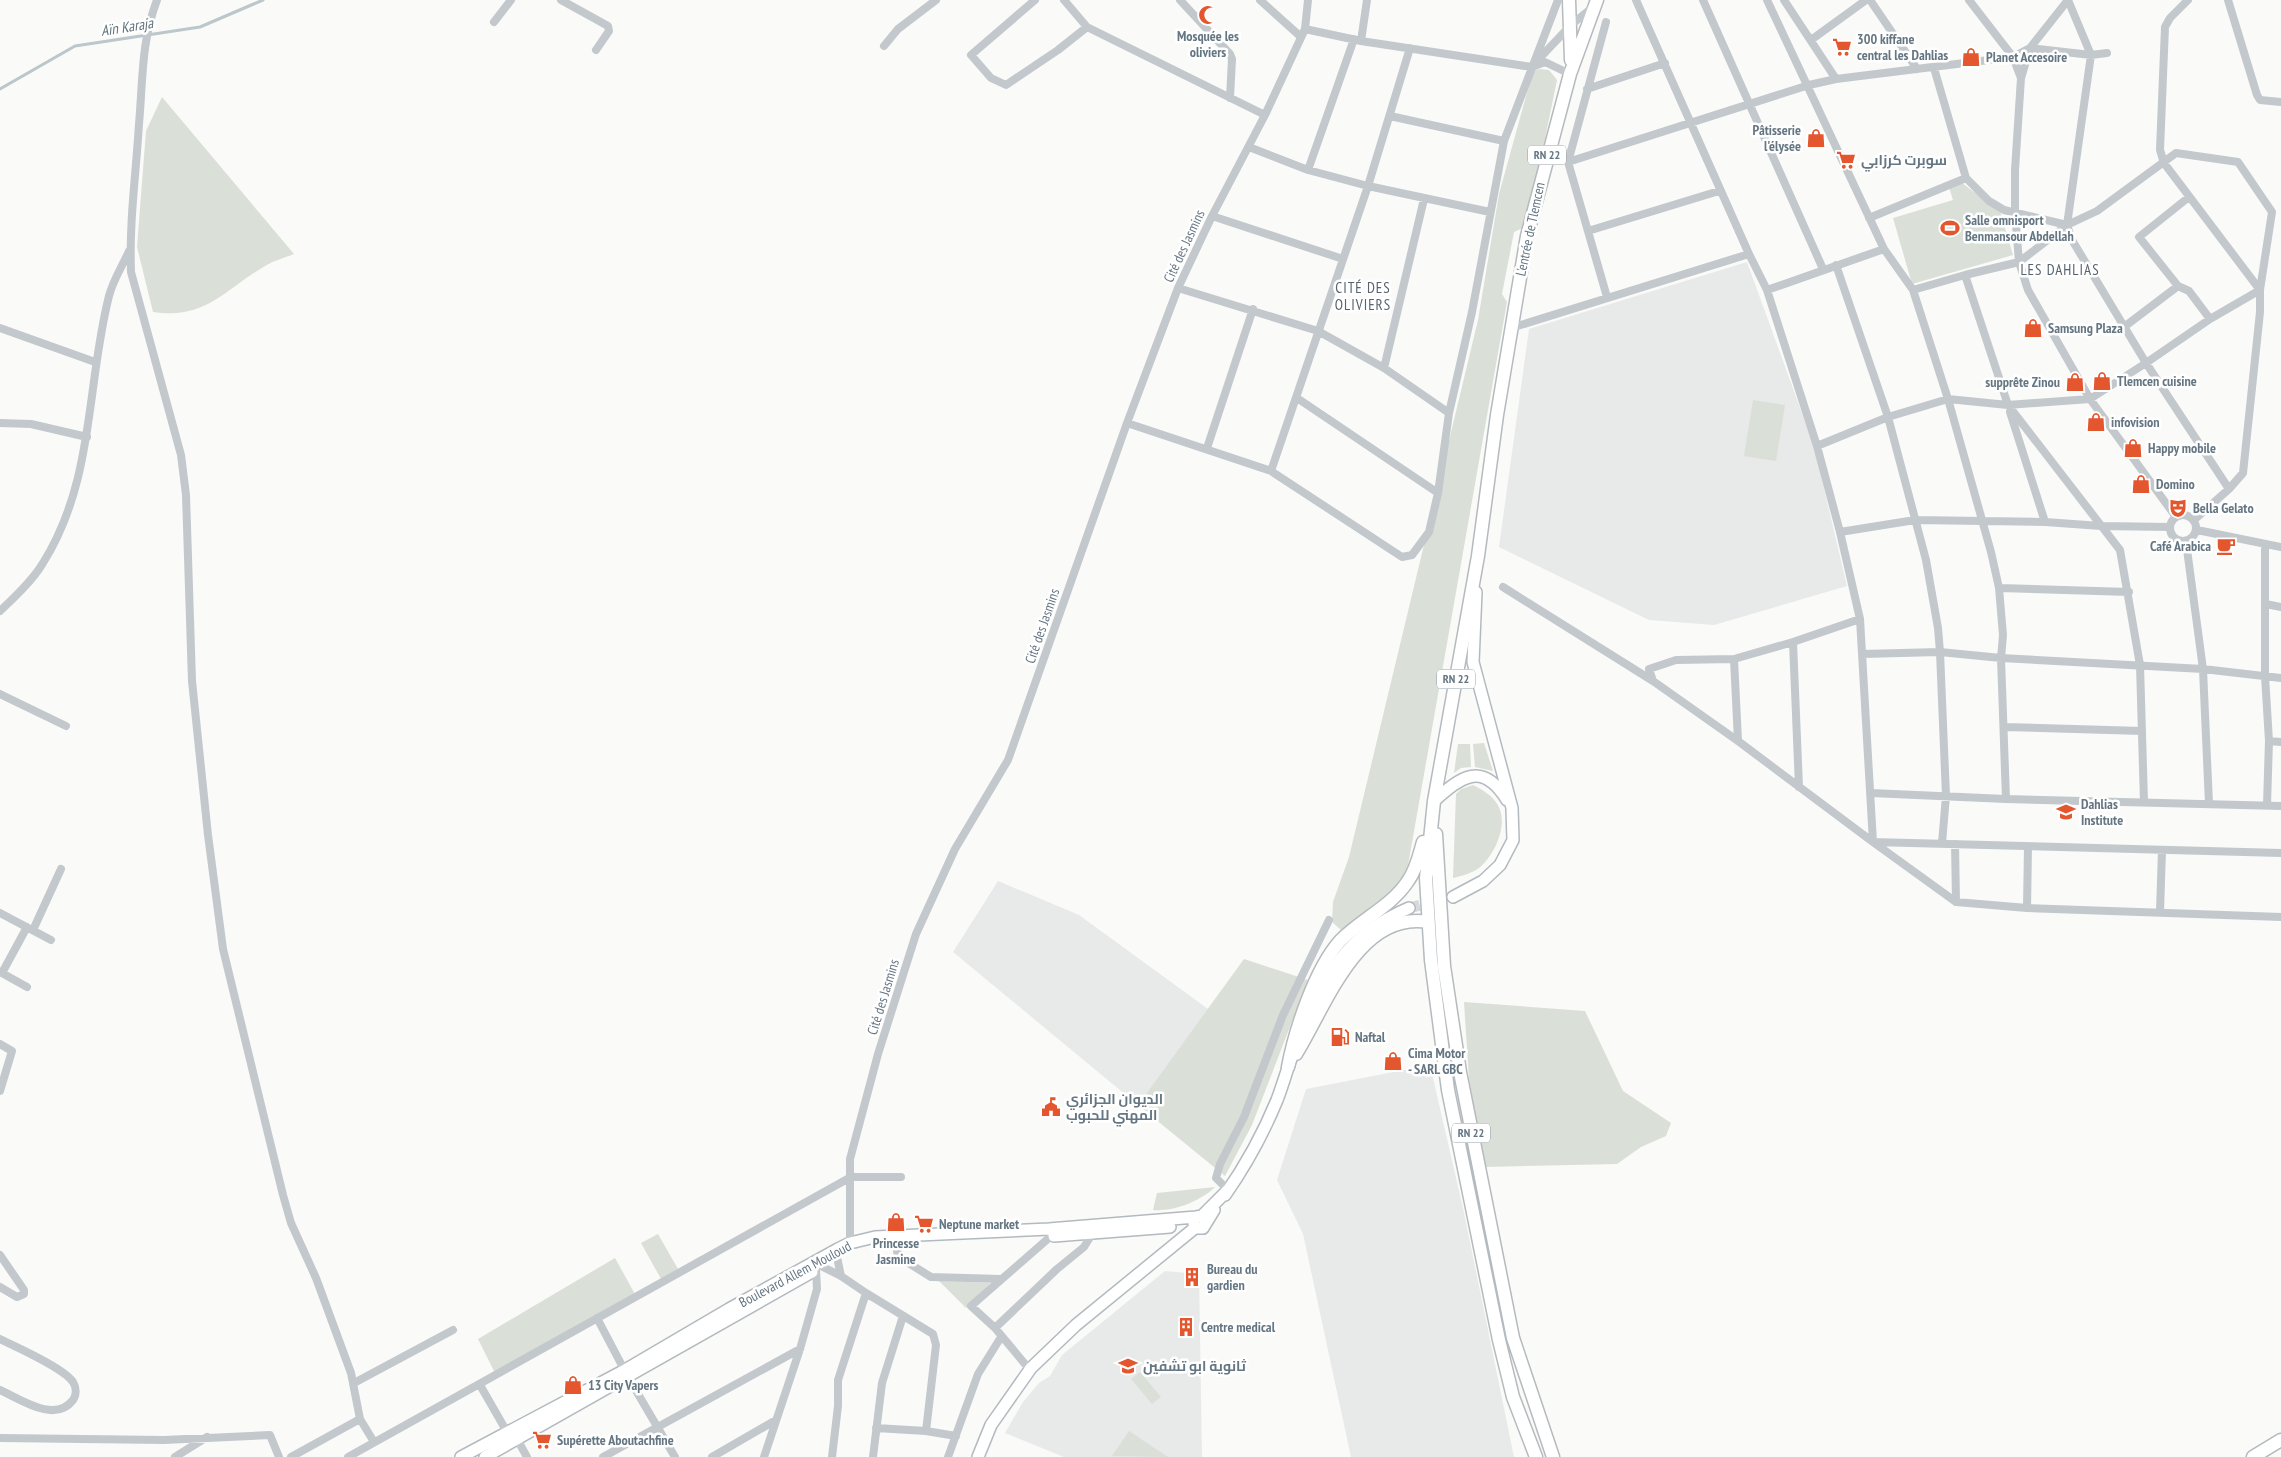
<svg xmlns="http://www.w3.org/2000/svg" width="2281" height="1457" font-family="'PT Sans Narrow',Cairo,sans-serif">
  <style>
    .built { fill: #e8e9e9 }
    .green { fill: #dadfd7 }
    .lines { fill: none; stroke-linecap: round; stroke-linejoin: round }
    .stream { stroke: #bbc7cb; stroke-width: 3 }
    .secondary-tunnel { stroke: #d5d9db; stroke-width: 11; stroke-dasharray: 11 5.5; stroke-linecap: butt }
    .secondary-casing { stroke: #b3babf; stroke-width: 14 }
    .primary-casing { stroke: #b5babe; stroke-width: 15 }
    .trunk-casing { stroke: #b4b9bd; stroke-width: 15 }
    .minor { stroke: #c3c8cc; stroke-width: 8 }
    .secondary { stroke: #fff; stroke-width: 11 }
    .primary { stroke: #fff; stroke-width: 12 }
    .trunk { stroke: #fff; stroke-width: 12 }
    .labels { text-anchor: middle; stroke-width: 5; stroke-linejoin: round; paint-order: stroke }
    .shield { fill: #fff; stroke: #939fa8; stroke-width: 1 }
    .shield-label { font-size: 12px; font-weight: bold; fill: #657683 }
    .poi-label { font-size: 14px; font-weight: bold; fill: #657683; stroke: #fff; text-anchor: start }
    .street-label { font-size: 14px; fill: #657683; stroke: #fff }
    .water-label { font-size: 15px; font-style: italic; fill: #60757c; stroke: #fff }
    .neighbourhood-label { font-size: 15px; letter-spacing: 1px; fill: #57646e; stroke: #fff }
  </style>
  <rect width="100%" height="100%" fill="#fafaf8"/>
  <path class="built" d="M1747,262L1814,446L1847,586L1714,625L1649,620L1499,547L1529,329Z
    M998,881L1079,915L1208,1009L1138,1105L953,952Z
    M1430,1065L1463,1208L1514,1457H1351L1303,1234L1277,1180L1306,1089Z
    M1165,1271L1199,1274L1202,1457H1064L1005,1433L1023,1402L1039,1383L1050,1376L1062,1355Z"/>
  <path class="green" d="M1540,69L1549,70L1557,80L1527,226L1514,232L1502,294L1507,302L1407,871L1393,890L1341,930L1332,922L1333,902L1349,857L1478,320L1499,194L1533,71Z
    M162,97L294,254C284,258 273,261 265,266C224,290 206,320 153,312L137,247L146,131Z
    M1962,183L2000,211L2013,255L1912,284L1893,218L1953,200L1949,187Z
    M1753,400L1785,405L1776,461L1744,456Z
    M1484,743L1493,771L1475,767L1473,744Z
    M1458,744H1470L1471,767L1461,768L1454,773Z
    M1473,785C1481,789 1490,794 1495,801C1511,820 1496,854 1479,868C1472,873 1462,876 1453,878L1456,794L1461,789Z
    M1244,959L1308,980L1252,1125L1225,1176L1138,1105Z
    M1464,1002L1585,1011L1623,1091L1671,1123L1666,1136L1641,1147L1617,1164L1484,1167L1469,1079Z
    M1215,1187C1201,1201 1173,1212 1153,1210L1157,1193Z
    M658,1234L678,1269L661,1279L641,1243Z
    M615,1258L636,1296L495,1373L478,1339Z
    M939,1281L991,1283L966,1308Z
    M1140,1372L1161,1397L1152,1404L1131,1379Z
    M1129,1431L1168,1457L1112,1456Z"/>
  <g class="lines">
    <path class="stream" d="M0,89L75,46L200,27L263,0"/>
    <path class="secondary-tunnel" d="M1409,908L1436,901"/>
    <g class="secondary-casing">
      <path id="secondary" d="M1434,801C1461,777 1482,760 1507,800
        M1453,897L1483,881L1500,865L1513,840L1512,808L1473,662L1476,592
        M1300,1038C1327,975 1342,937 1409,908
        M1225,1195C1246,1165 1263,1134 1277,1100C1282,1087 1286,1073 1291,1059
        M1194,1224L1197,1228H1203L1214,1210
        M1054,1236L1170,1227
        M461,1457L625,1370L729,1309L838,1249L850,1243L875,1237L1049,1229L1196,1217L1202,1216L1228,1190
        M485,1457L812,1272
        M978,1457L991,1425L1031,1368L1076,1325L1196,1227"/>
    </g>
    <g class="primary-casing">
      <path id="primary" d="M1569,0L1571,60
        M1436,834L1444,966L1460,1072L1513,1338L1553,1457
        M1296,1054C1325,1008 1358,910 1428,922
        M1288,1067C1295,1030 1315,969 1340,941C1361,919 1391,907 1408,881C1416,870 1419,856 1423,842
        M1536,1457L1513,1397L1499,1340L1448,1090L1431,960L1426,878L1434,801L1478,556L1497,415L1527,236L1570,74L1597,0"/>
    </g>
    <g class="trunk-casing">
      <path id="trunk" d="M2253,1457L2281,1440"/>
    </g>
    <path class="minor" d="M157,0C141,42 143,80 139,124C136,173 129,223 131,272L181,455L186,495L192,681L208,835L223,949L283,1195L291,1223L316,1278L351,1373L360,1419L374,1442
      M561,0L608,26L609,31L596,50
      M1035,0L971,55L991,78L1006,85L1058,50L1087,27
      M1064,0L1087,27L1265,115
      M1180,0L1230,54L1232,59L1230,98
      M1260,0L1301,37
      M1636,0L1749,254
      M1703,0L1823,269
      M1767,0L1884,249L1913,290L1948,399L1991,552L1999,588L2003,635L2001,658L2006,799
      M1784,0L1836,79
      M1870,0L1917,69
      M1969,0L2013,57L2021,78L2015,170V213L2019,262L2028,290L2090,399L2176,517
      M2188,0L2170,18L2165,27L2160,150L2164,163L2260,290V312L2243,473L2229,489L2194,520
      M2228,0L2257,95L2260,100L2281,102
      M494,22L511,0
      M1606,22L1568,162L1607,297
      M1305,29L1361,41L1532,67L1545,62L1570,74
      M1811,40L1866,0
      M1361,41L1367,0
      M884,46L898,29L936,0
      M1535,63L1571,25L1593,7
      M1934,68L1966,178L1989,201L2004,210L2067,225L2091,55L2068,0
      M2021,78L2030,48L2068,0
      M1587,89L1665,63
      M1390,116L1504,141
      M1249,147L1308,170L1368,186L1490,212
      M1568,162L1809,85L1836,79L2013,57L2030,48L2091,55L2107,53
      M1308,170L1354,39
      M2189,197L2139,237L2178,286L2189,291L2210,319
      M1212,216L1343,259
      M1869,218L1966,178
      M2067,225L2072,240L2146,363L2229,489
      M1588,231L1719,191
      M1836,265L1888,417L1926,560L1938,628L1940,652L1946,796L1942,843
      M1965,275L2008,405L2120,550L2140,665L2144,802
      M1178,288L1318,331L1384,368L1449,413
      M1767,290L1884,249
      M2124,327L2178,286
      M0,328L95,362
      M1511,328L1749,254L1767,290L1817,446L1840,532L1860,619L1873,842L1956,902L2027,908L2281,917
      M1384,368L1424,199
      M1297,398L1438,493
      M2010,412L2045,522
      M0,423L31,424L87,437
      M1127,423L1271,471L1402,557L1412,555L1429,532L1438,493L1449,413L1472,312L1504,141L1558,0
      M1817,446L1888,417L1948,399L2008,405L2090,399L2146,363L2210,319L2260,290L2272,212L2238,162L2176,153L2097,211L2067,225L2019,262L1965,275L1913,290
      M1207,448L1253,309
      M1271,471L1368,186L1410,48
      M2170 528a13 13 0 1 1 26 0a13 13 0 1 1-26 0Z
      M2197,530L2281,547
      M1840,532L1915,520L2045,522L2101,526L2170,527
      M2186,542L2203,669L2209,804
      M2265,545V676L2269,741L2267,805
      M1503,587L1653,681L1738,741L1873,842L2281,853
      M1999,588L2129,592
      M2266,604L2281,607
      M0,611C15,597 33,580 43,563C95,480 86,386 109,296C113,280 123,265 129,251
      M1793,642L1799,787
      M1862,654L1940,652L2001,658L2203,669L2281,678
      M1734,659L1738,741
      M1653,681L1649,669L1676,660L1734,659L1793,642L1860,619
      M0,694L66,726
      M2004,727L2142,731
      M2269,741L2281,742
      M1871,793L2006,799L2281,806
      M1955,844L1956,902
      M2027,908L2028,847
      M2160,912L2162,850
      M0,913L51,940
      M33,930L61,869
      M0,972L27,987
      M2,973L27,927
      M0,1044L12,1051L0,1091
      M1228,1190L1216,1178L1220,1164L1244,1117L1283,1015L1329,920
      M899,1242L897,1252L910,1264L931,1277L1001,1279
      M850,1243V1159L878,1054L916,934L955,849L1008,760L1127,423L1178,288L1212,216L1265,115L1305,29L1308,0
      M0,1255L24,1290V1294L17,1297L0,1287
      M837,1257L841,1276
      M821,1266L841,1276L866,1293L933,1334L936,1345L926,1431
      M597,1318L628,1377L675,1457
      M995,1328L1057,1269L1084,1247L1092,1234
      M0,1339C16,1347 64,1368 73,1382C76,1387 77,1394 73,1400C55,1424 20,1399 0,1390
      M1030,1370L995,1328L971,1306L1050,1237
      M354,1383L453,1330
      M480,1385L507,1432L517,1439L527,1457
      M876,1428L926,1431L956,1436
      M0,1438L164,1440L270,1435L279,1457
      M175,1457L207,1437
      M291,1457L360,1419
      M348,1457L851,1177H901
      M603,1457L800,1349
      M712,1457L776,1420
      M764,1457L800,1349L817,1289L816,1269
      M832,1457L838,1406V1380L866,1293
      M873,1457L882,1383L903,1316
      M948,1457L978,1374L1001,1337"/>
    <use href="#secondary" class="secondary"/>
    <use href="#primary" class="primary"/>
    <use href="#trunk" class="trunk"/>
  </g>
  <defs>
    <g id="mosque-bare" transform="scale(1.5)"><path d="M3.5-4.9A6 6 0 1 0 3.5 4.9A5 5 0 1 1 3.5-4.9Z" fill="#e4572e" stroke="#fff" stroke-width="2.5" paint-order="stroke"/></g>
    <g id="supermarket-bare" transform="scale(1.5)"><path d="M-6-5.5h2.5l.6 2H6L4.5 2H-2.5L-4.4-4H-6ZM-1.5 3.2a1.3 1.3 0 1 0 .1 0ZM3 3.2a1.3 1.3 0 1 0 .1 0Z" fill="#e4572e" stroke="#fff" stroke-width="2.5" paint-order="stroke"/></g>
    <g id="shop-bare" transform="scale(1.5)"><path d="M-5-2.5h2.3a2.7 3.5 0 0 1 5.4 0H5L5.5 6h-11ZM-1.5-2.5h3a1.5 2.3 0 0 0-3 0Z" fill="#e4572e" stroke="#fff" stroke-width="2.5" paint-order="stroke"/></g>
    <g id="stadium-bare" transform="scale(1.5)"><path d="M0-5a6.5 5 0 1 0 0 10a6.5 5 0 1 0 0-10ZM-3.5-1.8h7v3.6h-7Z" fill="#e4572e" stroke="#fff" stroke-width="2.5" paint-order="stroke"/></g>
    <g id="theatre-bare" transform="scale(1.5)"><path d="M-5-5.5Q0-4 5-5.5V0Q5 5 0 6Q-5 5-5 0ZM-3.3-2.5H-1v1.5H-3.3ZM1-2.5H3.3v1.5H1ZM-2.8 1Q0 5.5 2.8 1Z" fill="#e4572e" stroke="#fff" stroke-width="2.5" paint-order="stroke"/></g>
    <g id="cafe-bare" transform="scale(1.5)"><path d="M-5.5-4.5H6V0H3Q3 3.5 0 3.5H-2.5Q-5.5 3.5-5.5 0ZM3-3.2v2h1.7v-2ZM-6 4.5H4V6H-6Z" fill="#e4572e" stroke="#fff" stroke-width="2.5" paint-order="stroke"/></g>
    <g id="school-bare" transform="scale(1.5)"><path d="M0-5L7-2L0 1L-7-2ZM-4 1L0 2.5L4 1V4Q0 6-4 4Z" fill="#e4572e" stroke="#fff" stroke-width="2.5" paint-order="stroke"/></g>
    <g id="fuel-bare" transform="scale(1.5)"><path d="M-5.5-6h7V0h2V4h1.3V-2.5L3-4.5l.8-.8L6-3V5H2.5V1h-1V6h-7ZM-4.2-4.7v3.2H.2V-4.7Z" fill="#e4572e" stroke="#fff" stroke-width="2.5" paint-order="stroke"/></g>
    <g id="civic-bare" transform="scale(1.5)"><path d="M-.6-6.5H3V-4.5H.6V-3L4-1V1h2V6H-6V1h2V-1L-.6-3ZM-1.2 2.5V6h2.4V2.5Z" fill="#e4572e" stroke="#fff" stroke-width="2.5" paint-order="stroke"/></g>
    <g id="building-bare" transform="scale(1.5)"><path d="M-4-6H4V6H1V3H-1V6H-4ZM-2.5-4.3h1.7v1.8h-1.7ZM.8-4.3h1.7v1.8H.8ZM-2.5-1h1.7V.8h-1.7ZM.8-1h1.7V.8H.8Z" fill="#e4572e" stroke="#fff" stroke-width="2.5" paint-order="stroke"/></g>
  </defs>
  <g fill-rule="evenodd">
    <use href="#mosque-bare" x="1208" y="15"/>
    <use href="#supermarket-bare" x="1842" y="47"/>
    <use href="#shop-bare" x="1971" y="57"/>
    <use href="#shop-bare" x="1816" y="138"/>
    <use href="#supermarket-bare" x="1846" y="160"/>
    <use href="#stadium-bare" x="1950" y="228"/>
    <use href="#shop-bare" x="2033" y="328"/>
    <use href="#shop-bare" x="2102" y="381"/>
    <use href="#shop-bare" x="2075" y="382"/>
    <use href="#shop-bare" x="2096" y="422"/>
    <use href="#shop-bare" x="2133" y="448"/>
    <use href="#shop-bare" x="2141" y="484"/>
    <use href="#theatre-bare" x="2178" y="508"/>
    <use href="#cafe-bare" x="2226" y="546"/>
    <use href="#school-bare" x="2066" y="812"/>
    <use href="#fuel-bare" x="1340" y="1037"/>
    <use href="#shop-bare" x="1393" y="1061"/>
    <use href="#civic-bare" x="1051" y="1107"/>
    <use href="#shop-bare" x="896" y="1222"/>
    <use href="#supermarket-bare" x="924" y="1224"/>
    <use href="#building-bare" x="1192" y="1277"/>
    <use href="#building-bare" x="1186" y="1327"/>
    <use href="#school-bare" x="1128" y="1366"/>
    <use href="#shop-bare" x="573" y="1385"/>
    <use href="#supermarket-bare" x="542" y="1440"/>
  </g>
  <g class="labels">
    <g class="shield">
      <rect x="1528" y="145.5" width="38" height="19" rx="4"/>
      <rect x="1437" y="669.5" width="38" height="19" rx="4"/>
      <rect x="1452" y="1123.5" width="38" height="19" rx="4"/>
    </g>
    <g class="shield-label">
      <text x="1547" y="159">RN 22</text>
      <text x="1456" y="683">RN 22</text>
      <text x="1471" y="1137">RN 22</text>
    </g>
    <g class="poi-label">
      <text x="1208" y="41" text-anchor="middle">Mosquée les<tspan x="1208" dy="16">oliviers</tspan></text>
      <text x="1857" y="44">300 kiffane<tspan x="1857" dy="16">central les Dahlias</tspan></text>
      <text x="1986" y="62">Planet Accesoire</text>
      <text x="1801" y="135" text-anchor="end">Pâtisserie<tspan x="1801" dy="16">l'élysée</tspan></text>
      <text x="1861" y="165">سوبرت كرزابي</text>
      <text x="1965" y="225">Salle omnisport<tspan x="1965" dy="16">Benmansour Abdellah</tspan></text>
      <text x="2048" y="333">Samsung Plaza</text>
      <text x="2117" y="386">Tlemcen cuisine</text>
      <text x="2060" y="387" text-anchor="end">supprête Zinou</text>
      <text x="2111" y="427">infovision</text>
      <text x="2148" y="453">Happy mobile</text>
      <text x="2156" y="489">Domino</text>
      <text x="2193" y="513">Bella Gelato</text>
      <text x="2211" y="551" text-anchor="end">Café Arabica</text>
      <text x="2081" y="809">Dahlias<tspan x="2081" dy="16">Institute</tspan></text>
      <text x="1355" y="1042">Naftal</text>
      <text x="1408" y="1058">Cima Motor<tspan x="1408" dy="16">- SARL GBC</tspan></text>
      <text x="1066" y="1104">الديوان الجزائري<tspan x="1066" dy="16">المهني للحبوب</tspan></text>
      <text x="939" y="1229">Neptune market</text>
      <text x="896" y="1248" text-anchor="middle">Princesse<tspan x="896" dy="16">Jasmine</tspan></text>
      <text x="1207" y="1274">Bureau du<tspan x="1207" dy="16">gardien</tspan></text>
      <text x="1201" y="1332">Centre medical</text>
      <text x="1143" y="1371">ثانوية ابو تشفين</text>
      <text x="588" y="1390">13 City Vapers</text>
      <text x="557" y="1445">Supérette Aboutachfine</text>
    </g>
    <g class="street-label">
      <text transform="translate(1530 229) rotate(-78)" y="5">L'entrée de Tlemcen</text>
      <text transform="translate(1184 246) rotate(-65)" y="5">Cité des Jasmins</text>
      <text transform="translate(1042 626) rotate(-71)" y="5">Cité des Jasmins</text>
      <text transform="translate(883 997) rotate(-73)" y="5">Cité des Jasmins</text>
      <text transform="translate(795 1274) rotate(-28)" y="5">Boulevard Allem Mouloud</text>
    </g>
    <g class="water-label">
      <text transform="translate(127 27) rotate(-9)" y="5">Aïn Karaja</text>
    </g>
    <g class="neighbourhood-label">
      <text x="2060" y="275">LES DAHLIAS</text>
      <text x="1363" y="293">CITÉ DES<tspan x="1363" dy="17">OLIVIERS</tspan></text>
    </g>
  </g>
</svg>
